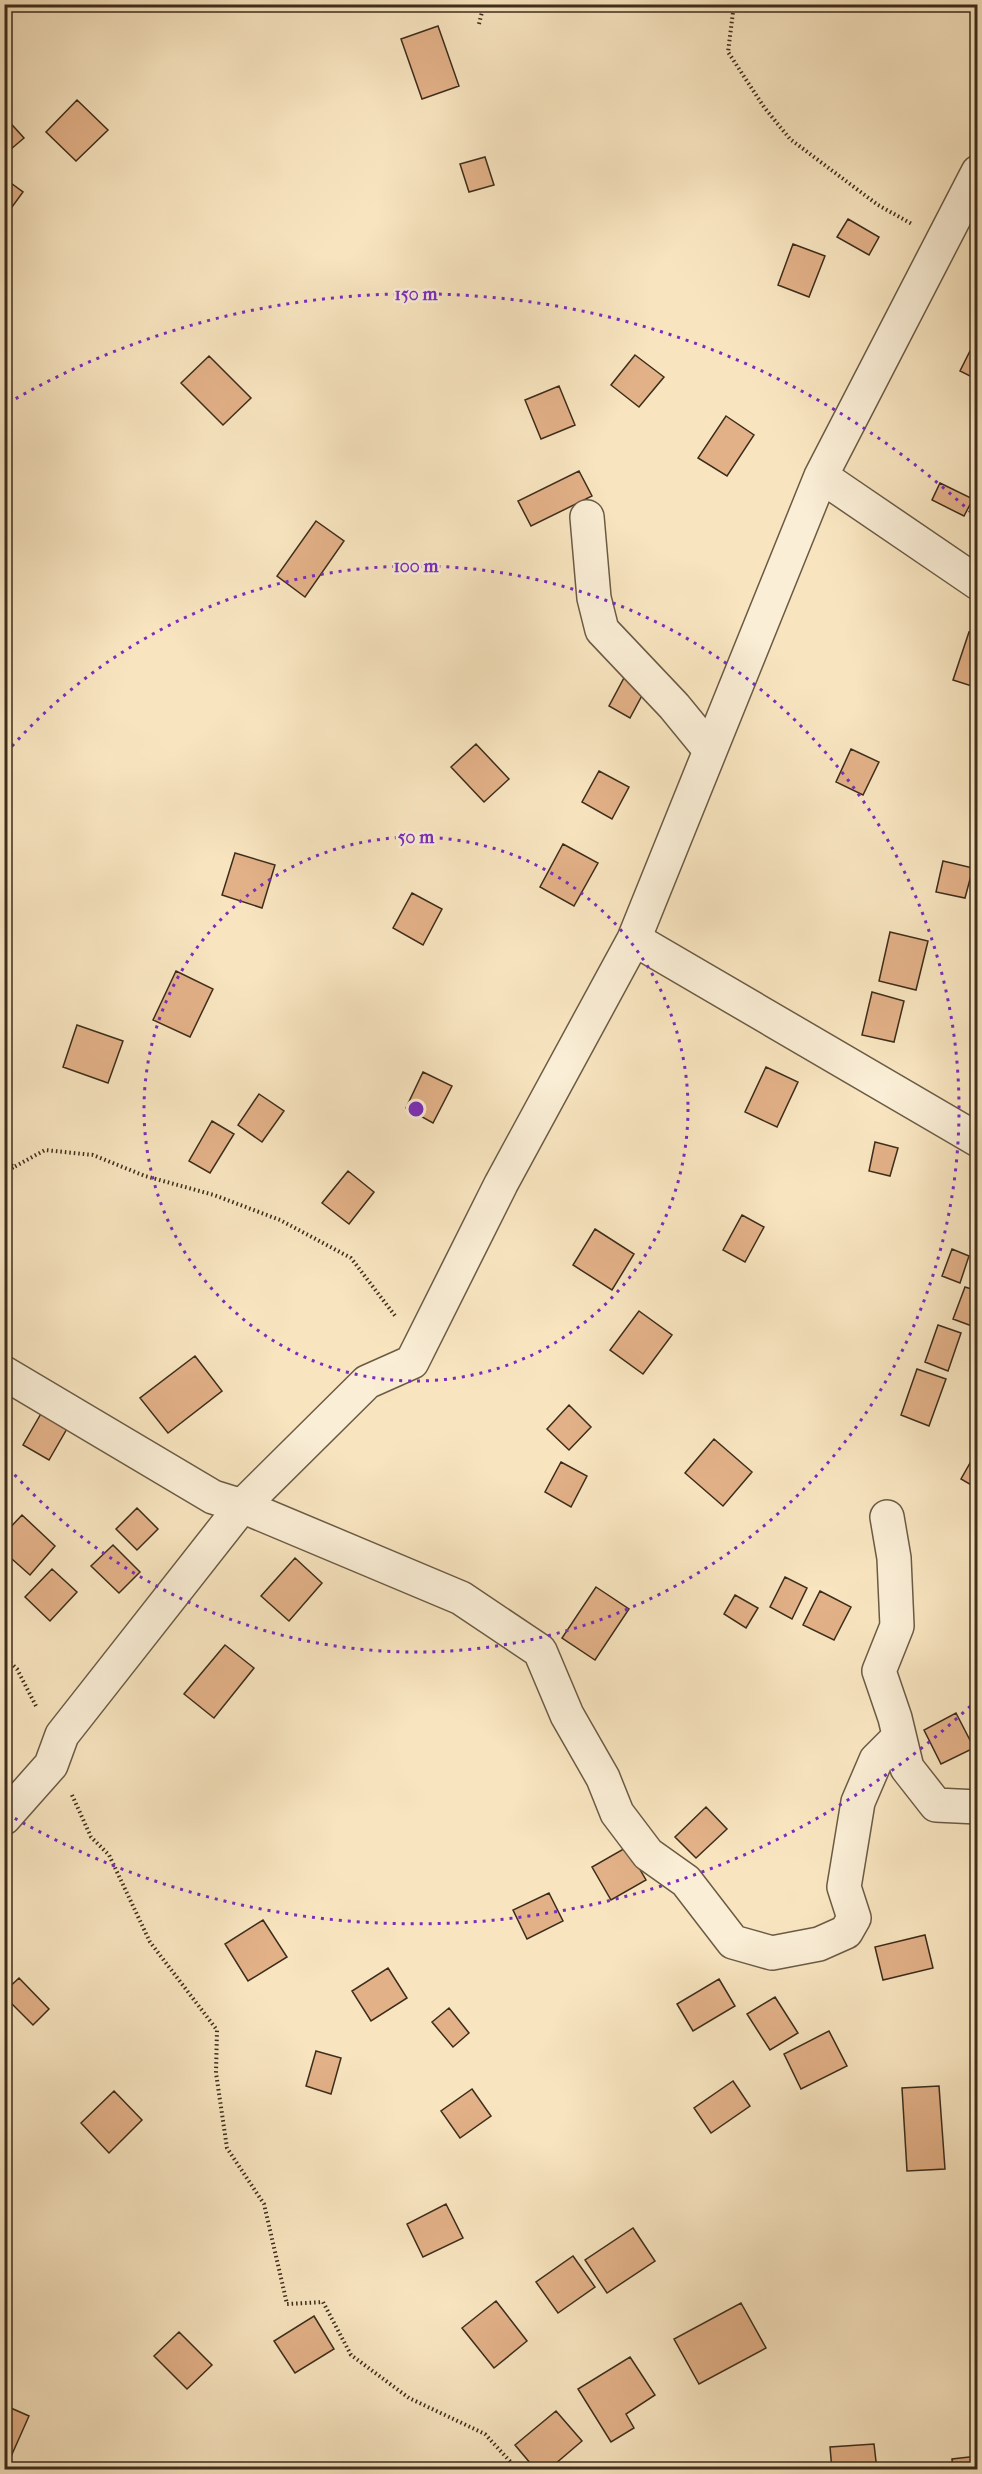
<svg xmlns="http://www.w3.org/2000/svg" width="982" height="2474" font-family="'IM FELL French Canon',serif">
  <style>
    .building { fill: #e3b188; stroke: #3c2d1b; stroke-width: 1.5 }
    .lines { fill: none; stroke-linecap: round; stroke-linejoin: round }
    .minor-casing { stroke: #6b5b44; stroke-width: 36 }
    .path { stroke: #3c2d1b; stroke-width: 4; stroke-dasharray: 1.5 3; stroke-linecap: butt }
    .minor { stroke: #faeed6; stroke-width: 33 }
    .ring { fill: none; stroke: #7b2cbf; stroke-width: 3; stroke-dasharray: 3 6 }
    .centre { fill: #7b2cbf; stroke: #faeed6; stroke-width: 3 }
    .ring-label { font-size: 18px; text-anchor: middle; font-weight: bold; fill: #7b2cbf; stroke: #faeed6; stroke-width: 5; stroke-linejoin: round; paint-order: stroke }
  </style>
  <rect width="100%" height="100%" fill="#f8e5c0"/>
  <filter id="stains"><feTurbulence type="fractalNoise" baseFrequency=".00333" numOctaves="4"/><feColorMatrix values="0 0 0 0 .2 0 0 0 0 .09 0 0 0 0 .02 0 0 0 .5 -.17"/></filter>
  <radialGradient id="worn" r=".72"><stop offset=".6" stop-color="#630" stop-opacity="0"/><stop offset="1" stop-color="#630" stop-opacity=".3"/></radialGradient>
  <path class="building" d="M438,26L459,86L422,99L401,39Z
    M77,100L108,130L76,161L46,132Z
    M4,116L24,138L4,155Z
    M485,157L494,185L469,192L460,164Z
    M4,178L23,192L4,218Z
    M848,219L879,237L869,255L837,237Z
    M793,244L825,256L809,297L778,285Z
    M978,335V380L960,371Z
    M635,355L664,377L639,407L611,385Z
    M209,356L251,398L223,425L181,383Z
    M559,386L575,425L541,439L525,400Z
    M726,416L754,435L727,476L698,458Z
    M579,471L592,496L531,526L518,501Z
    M940,483L973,499L964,516L932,500Z
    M316,521L344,541L305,597L277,576Z
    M969,632L978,635V688L953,680Z
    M625,676L646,688L630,718L609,706Z
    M476,744L509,779L484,802L451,767Z
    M851,749L879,762L863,795L836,782Z
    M599,771L629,787L612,819L582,802Z
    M563,844L598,863L574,906L540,887Z
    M235,853L275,865L262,908L222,895Z
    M943,861L973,868L965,898L936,892Z
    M412,893L442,909L423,945L393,928Z
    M890,932L928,941L916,990L879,981Z
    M176,971L213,989L190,1037L153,1020Z
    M872,992L904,1001L894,1042L862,1035Z
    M77,1025L123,1041L108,1083L63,1067Z
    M766,1067L798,1082L777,1127L745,1112Z
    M423,1072L452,1086L433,1123L406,1108Z
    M259,1094L284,1111L262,1142L238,1125Z
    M212,1121L234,1134L210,1173L189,1161Z
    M875,1142L898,1148L890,1176L869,1171Z
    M348,1171L374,1192L349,1224L322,1203Z
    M742,1215L764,1227L745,1262L723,1250Z
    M595,1229L634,1254L612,1290L573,1265Z
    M952,1249L969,1256L960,1283L942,1276Z
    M965,1287L978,1291V1312L972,1326L953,1319Z
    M639,1311L672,1335L643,1374L610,1350Z
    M938,1325L961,1333L948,1371L925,1362Z
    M195,1356L222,1391L168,1433L140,1398Z
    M917,1369L946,1379L929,1426L901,1415Z
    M46,1405L72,1420L49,1460L23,1445Z
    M569,1405L591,1427L569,1450L547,1429Z
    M714,1439L752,1472L723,1506L685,1473Z
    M974,1456L978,1458V1489L961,1479Z
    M561,1462L587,1476L571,1507L545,1492Z
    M137,1508L158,1529L137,1550L116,1529Z
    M22,1515L55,1546L30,1575L4,1552V1534Z
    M113,1545L140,1572L119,1593L91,1566Z
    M295,1558L322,1583L289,1621L261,1596Z
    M52,1569L77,1592L50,1621L25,1597Z
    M785,1577L807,1588L792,1619L770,1607Z
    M596,1587L629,1609L595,1660L562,1638Z
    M820,1591L851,1607L834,1640L803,1625Z
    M735,1595L758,1608L746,1628L724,1614Z
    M225,1645L254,1668L214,1718L184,1694Z
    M956,1713L974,1748L941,1764L924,1730Z
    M706,1807L727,1829L696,1858L675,1837Z
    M627,1847L646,1880L611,1900L592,1867Z
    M549,1893L563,1921L527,1939L513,1910Z
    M263,1920L287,1957L248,1981L225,1944Z
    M925,1935L933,1968L883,1980L875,1947Z
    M388,1968L407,1998L371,2021L352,1991Z
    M19,1978L49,2009L33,2025L4,1996V1992Z
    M719,1979L735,2006L693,2031L677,2004Z
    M775,1997L798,2033L770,2050L747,2014Z
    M449,2008L469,2033L453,2047L432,2022Z
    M829,2031L847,2066L801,2089L784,2054Z
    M316,2051L341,2058L331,2094L306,2086Z
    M733,2081L750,2106L711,2133L694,2108Z
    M939,2086L945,2169L907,2171L902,2088Z
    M472,2089L491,2116L460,2138L441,2111Z
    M114,2091L142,2120L109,2153L81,2123Z
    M446,2204L463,2238L423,2257L407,2224Z
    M633,2228L655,2261L607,2293L585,2260Z
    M573,2256L595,2287L558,2313L536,2282Z
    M496,2301L527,2341L494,2368L462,2328Z
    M741,2303L766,2348L699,2384L674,2339Z
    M314,2316L334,2349L295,2373L274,2341Z
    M179,2332L212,2365L187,2389L154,2356Z
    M630,2357L655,2395L626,2414L634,2428L611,2442L578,2389Z
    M4,2405L29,2416L9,2461L4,2459Z
    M556,2411L582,2441L548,2470H536L515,2445Z
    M874,2444L877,2470H832L830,2447Z
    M978,2456V2470H953L952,2459Z
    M214,2467H269V2470H214Z"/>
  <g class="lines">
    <g class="minor-casing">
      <path id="minor" d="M821,476L978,583
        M587,517L594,598L602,630L674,706L710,750
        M634,939L978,1140
        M4,1373L213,1497L242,1506L461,1598L540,1651L567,1715L603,1778L617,1813L648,1854L686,1881L733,1942L772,1953L819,1944L846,1932L854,1918L844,1887L858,1802L876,1760L899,1737
        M887,1517L894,1558L897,1626L879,1671L895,1718L907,1768L936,1805L978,1807
        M4,1818L51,1765L62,1735L242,1506L367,1382L412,1362L501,1184L634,939L821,476L978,172"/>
    </g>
    <path class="path" d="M734,4L728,52L764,107L790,139L878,205L912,224
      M479,24L484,4
      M4,1160L14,1167L45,1150L93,1155L145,1176L214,1195L280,1220L351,1258L396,1317
      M4,1172L14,1167
      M4,1656L17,1669L37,1708
      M72,1795L91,1837L109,1855L150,1942L217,2030L216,2073L227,2148L264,2204L287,2304L323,2302L351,2355L409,2398L485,2434L518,2470"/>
    <use href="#minor" class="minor"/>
  </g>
  <g class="ring">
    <circle cx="416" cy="1109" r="272"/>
    <path d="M6 753A543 543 0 1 1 6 1465"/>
    <path d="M977 1700A815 815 0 0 1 9 1815M8 403A815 815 0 0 1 977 518"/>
  </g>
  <circle cx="416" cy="1109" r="9" class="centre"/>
  <g class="ring-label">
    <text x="416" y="300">150 m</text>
    <text x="416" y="572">100 m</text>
    <text x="416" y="843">50 m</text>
  </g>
  <rect width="982" height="2474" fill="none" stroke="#f8e5c0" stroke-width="24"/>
  <rect x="6" y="6" width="970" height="2462" fill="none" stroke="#3c2d1b" stroke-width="3"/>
  <rect x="12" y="12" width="958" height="2450" fill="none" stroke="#3c2d1b" stroke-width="1.5"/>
  <rect width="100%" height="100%" filter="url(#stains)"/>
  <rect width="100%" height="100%" fill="url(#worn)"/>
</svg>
